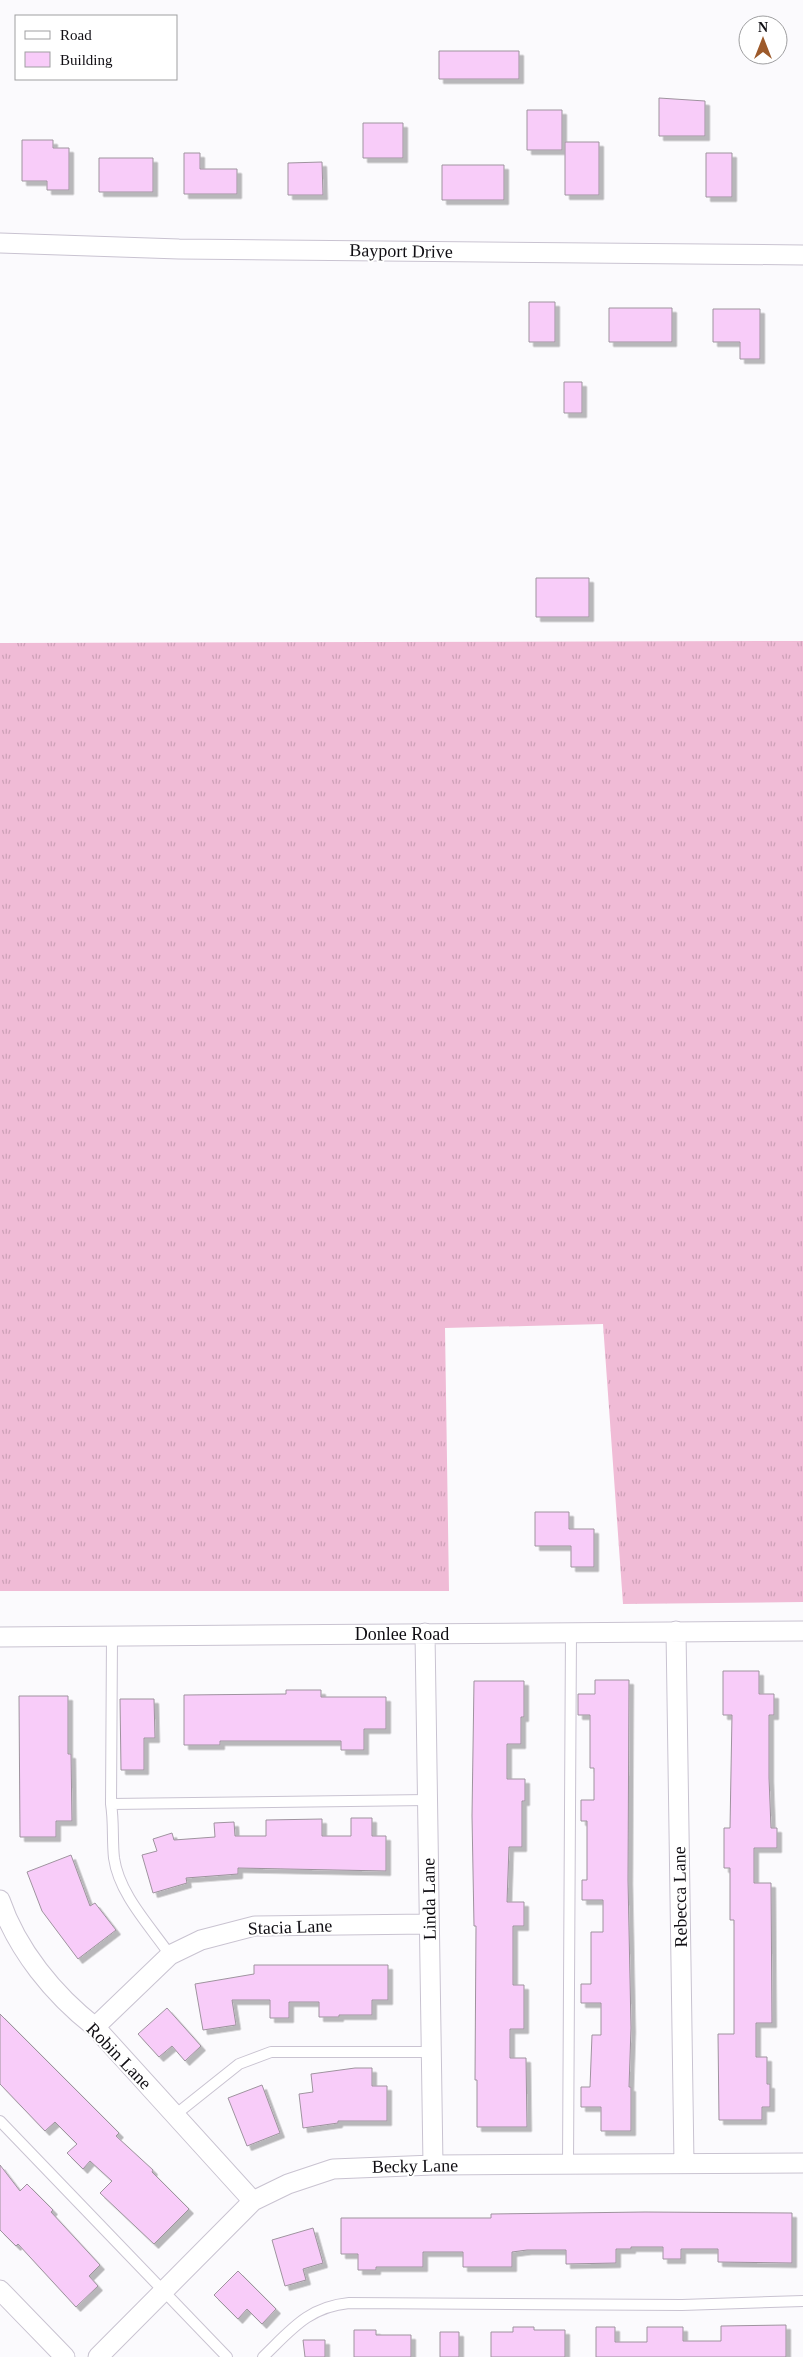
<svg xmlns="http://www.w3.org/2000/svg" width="803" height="2357" font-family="Georgia,serif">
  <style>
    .grass { fill: url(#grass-tufts) }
    .building { fill: #f8ccf9; stroke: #9e939e; filter: url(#shadow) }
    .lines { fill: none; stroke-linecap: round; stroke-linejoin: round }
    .lane-casing { stroke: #c9c3d1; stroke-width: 12 }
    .street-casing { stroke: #c9c3d1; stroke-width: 21 }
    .lane { stroke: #fff; stroke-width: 10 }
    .street { stroke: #fff; stroke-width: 19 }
    .labels { text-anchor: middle; stroke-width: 4; stroke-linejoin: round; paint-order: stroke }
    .street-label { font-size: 18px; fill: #100e13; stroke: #fff }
  </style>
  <defs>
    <pattern id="grass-tufts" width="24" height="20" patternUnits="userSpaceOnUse" patternTransform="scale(1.25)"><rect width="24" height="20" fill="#f0bbd6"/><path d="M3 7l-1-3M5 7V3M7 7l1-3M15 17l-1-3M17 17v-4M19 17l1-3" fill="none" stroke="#cda0b7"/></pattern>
    <filter id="shadow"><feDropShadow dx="4.5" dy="4.5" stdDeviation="0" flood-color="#0004"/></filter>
  </defs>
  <rect width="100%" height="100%" fill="#fbfafd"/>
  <path class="grass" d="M803,641V1602L623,1604L603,1324L445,1328L449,1591H0V643Z"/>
  <path class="building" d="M439,51H519V79H439Z
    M659,98L705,101V136H659Z
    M527,110H562V150H527Z
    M363,123H403V158H363Z
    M22,140H53V148H69V190H47V181H22Z
    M565,142H599V195H565Z
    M184,153H200V169H237V194H184Z
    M706,153H732V197H706Z
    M99,158H153V192H99Z
    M322,162L323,195H288V163Z
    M442,165H504V200H442Z
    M529,302H555V342H529Z
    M609,308H672V342H609Z
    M713,309H760V359H740V342H713Z
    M564,382H582V413H564Z
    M536,578H589V617H536Z
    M535,1512H569V1529H594V1567H571V1546H535Z
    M723,1671H759V1694H774V1715H769V1778L771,1828H777V1848H754V1883H771L772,2023H756V2057H767V2084H770V2107H762V2120H719L718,2034H734V1920H730V1868H724V1828H730L732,1715H723Z
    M595,1680H629L628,1880L631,2028L629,2087H631V2131H601V2107H581V2087H590L592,2035H601V2003H581V1984H591V1932H603V1900H582V1880H587V1821H581V1800H594V1768H590V1715H578V1694H595Z
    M474,1681H524V1717H521V1744H507V1779H525V1801H522V1847H509L507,1902H524V1926H513V1985H524V2029H510V2058H526L527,2127H477V2080H475L476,1926H474L472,1816Z
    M286,1690H321V1697H386V1729H364V1750H341V1741H220V1745H184V1695L286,1694Z
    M19,1696H68V1754H71L72,1821H56V1837H20Z
    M120,1699H154L155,1738H144V1770H121Z
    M351,1818H372V1836H386V1871L238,1868V1874L186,1878L187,1883L153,1893L142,1855L157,1851L153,1839L172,1833L174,1840L215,1837L214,1823L234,1822L235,1836H266V1820L322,1819V1836H351Z
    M71,1855L90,1906L95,1903L116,1930L78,1959L42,1911L27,1872Z
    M254,1965H388V2000H372V2015H339V2017H319V2002H289V2018H270V2000H232L236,2025L203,2030L195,1984L254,1974Z
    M167,2008L201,2046L185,2061L172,2046L159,2057L138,2034Z
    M0,2014L119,2133L116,2136L153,2170L152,2172L189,2209L154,2244L100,2193L112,2181L90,2161L83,2169L67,2153L77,2144L55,2122L45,2131L0,2084Z
    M355,2068H372V2086H387V2121H338V2123L303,2128L299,2094L313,2092L311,2074Z
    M262,2085L280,2133L247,2146L228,2098Z
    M0,2165L20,2191L27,2184L53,2210L51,2212L100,2265L89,2276L98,2286L76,2307L18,2244L16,2246L0,2230Z
    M645,2212L792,2213V2263L718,2262V2249H681V2259H663V2247H631V2249H616V2263L566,2264V2250H527L512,2252V2267H463V2252H423V2267H376V2270H358V2254H341V2218H491V2214Z
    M313,2228L323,2263L303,2269L306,2280L285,2286L272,2240Z
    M238,2271L276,2309L262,2324L247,2309L238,2319L214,2295Z
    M786,2325V2357H596V2327H615V2342H647V2327H683V2341H721V2326Z
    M513,2327H534V2330H565V2357H491V2332H513Z
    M354,2330H376V2335H411V2357H354Z
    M440,2332H459V2357H440Z
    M303,2340H325V2357H305Z"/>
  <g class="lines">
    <g class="lane-casing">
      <path id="lane" d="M112,1636L111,1804C114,1822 112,1840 114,1858C119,1894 150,1926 170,1955
        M111,1804L427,1800
        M175,2115L239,2064L271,2052H431
        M0,2121L227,2357
        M568,2164L571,1632
        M263,2357C291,2330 308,2307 349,2303L682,2305L803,2301"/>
    </g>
    <g class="street-casing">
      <path id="street" d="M0,243L179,249L803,255
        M676,1631L684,2163
        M425,1633L433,2165
        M0,1637L803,1631
        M0,1900C17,1950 54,1995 95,2027L253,2201
        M95,2027L170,1955L201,1940L255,1926L429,1924
        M0,2290L65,2357
        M98,2357L253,2201L288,2184L333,2169L433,2165L803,2163"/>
    </g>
    <use href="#lane" class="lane"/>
    <use href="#street" class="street"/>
  </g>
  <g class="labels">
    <g class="street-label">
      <text transform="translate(401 251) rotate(1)" y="6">Bayport Drive</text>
      <text x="402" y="1640">Donlee Road</text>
      <text transform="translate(680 1897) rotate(-91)" y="6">Rebecca Lane</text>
      <text transform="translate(429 1899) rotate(-91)" y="6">Linda Lane</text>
      <text transform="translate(290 1927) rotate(-2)" y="6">Stacia Lane</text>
      <text transform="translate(119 2056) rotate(46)" y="6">Robin Lane</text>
      <text transform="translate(415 2166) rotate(-1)" y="6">Becky Lane</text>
    </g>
  </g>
  <rect x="15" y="15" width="162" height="65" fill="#ffffff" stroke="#9f9fa1"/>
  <rect x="25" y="31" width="25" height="8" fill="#ffffff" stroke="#9f9fa1"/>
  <text x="60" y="40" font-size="15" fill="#100e13">Road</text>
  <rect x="25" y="52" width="25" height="15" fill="#f8ccf9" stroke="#9f9fa1"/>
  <text x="60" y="65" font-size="15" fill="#100e13">Building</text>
  <g transform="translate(763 40)"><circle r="24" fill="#ffffff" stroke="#9f9fa1"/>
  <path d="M0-4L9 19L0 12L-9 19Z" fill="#9d5a2b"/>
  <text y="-8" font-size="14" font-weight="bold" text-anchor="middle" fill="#100e13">N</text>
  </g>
</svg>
